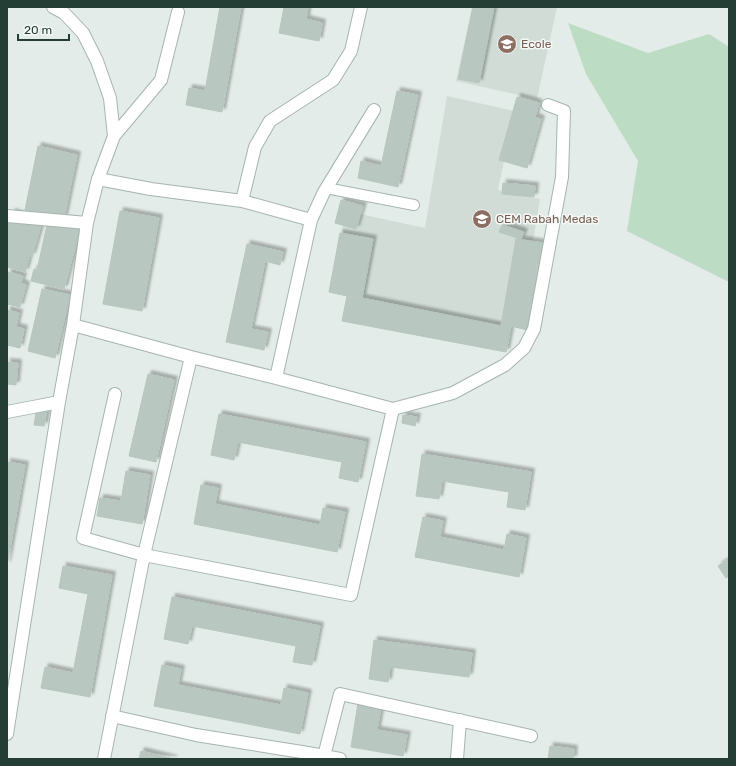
<svg xmlns="http://www.w3.org/2000/svg" width="736" height="766" font-family="Rubik,sans-serif">
  <style>
    .built { fill: #d1dcd7 }
    .green { fill: #bddcc4 }
    .building { fill: #b9c7c1; stroke: #b6c6be; filter: url(#shadow) }
    .lines { fill: none; stroke-linecap: round; stroke-linejoin: round }
    .lane-casing { stroke: #a6b4af; stroke-width: 12 }
    .street-casing { stroke: #a6b4af; stroke-width: 14 }
    .lane { stroke: #fff; stroke-width: 10 }
    .street { stroke: #fff; stroke-width: 12 }
    .labels { text-anchor: middle; stroke-width: 3; stroke-linejoin: round; paint-order: stroke }
    .education-label { font-size: 12px; fill: #785e54; stroke: #f4f9f6; text-anchor: start }
  </style>
  <defs>
    <filter id="shadow"><feDropShadow dx="3.5" dy="-3.5" stdDeviation="1" flood-color="#0004"/></filter>
  </defs>
  <rect width="100%" height="100%" fill="#e3ece8"/>
  <path class="built" d="M472,7H557L537,99L456,81Z
    M447,96L514,111L498,190L540,199L533,241L543,243L527,330L511,326L506,352L342,321L347,296L329,292L346,211L425,228Z"/>
  <path class="green" d="M568,23L648,53L709,34L729,47V282L627,231L638,161L586,74Z"/>
  <path class="building" d="M220,7H241L222,112L186,105L189,88L205,91Z
    M284,7H308L306,19L322,23L319,41L279,33Z
    M473,7H494L479,83L458,79Z
    M397,91L418,95L398,187L358,178L361,161L381,166Z
    M517,97L539,103L535,117L541,119L527,168L499,160Z
    M38,146L77,155L64,218L25,210Z
    M503,183L535,186L534,197L502,194Z
    M341,200L363,206L356,229L335,223Z
    M120,211L159,218L142,311L103,304Z
    M12,212L42,222L32,256L30,255L25,272L7,267V228Z
    M49,216L81,224L64,289L31,281L34,269L37,270Z
    M502,225L524,232L521,239L499,232Z
    M340,233L373,239L362,298L501,326L516,239L543,243L527,330L511,326L506,352L342,321L347,296L329,292Z
    M247,244L283,252L280,265L265,261L251,329L268,332L264,350L226,342Z
    M8,272L23,276L21,283L26,285L20,307L7,304Z
    M42,289L70,295L55,358L28,351Z
    M7,310L19,313L16,327L24,329L20,348L7,345Z
    M7,362L18,363L16,385L7,384Z
    M148,374L174,380L156,462L129,456Z
    M37,407L47,409L44,426L34,425Z
    M219,414L366,442L358,482L339,478L342,462L238,442L234,460L211,455Z
    M403,415L417,417L415,426L402,423Z
    M422,454L531,472L525,510L507,507L509,492L442,481L439,499L416,496Z
    M7,462L25,465L7,565Z
    M126,471L150,475L142,524L97,516L100,498L121,501Z
    M201,485L218,488L215,504L320,525L323,508L345,512L337,552L194,524Z
    M423,517L443,521L440,537L504,550L507,534L526,538L519,577L415,557Z
    M729,559V576L726,578L718,566Z
    M63,566L112,575L90,697L41,688L45,667L73,673L88,594L59,588Z
    M172,597L320,626L312,665L293,662L296,646L192,626L188,644L164,639Z
    M374,640L472,653L469,677L390,667L388,682L369,679Z
    M162,665L181,669L178,685L281,705L284,688L308,693L300,734L154,706Z
    M358,703L381,707L377,730L407,735L403,756L351,747Z
    M550,746L574,749L573,759H548Z
    M141,751L174,759H139Z"/>
  <g class="lines">
    <g class="lane-casing">
      <path id="lane" d="M326,188L414,205"/>
    </g>
    <g class="street-casing">
      <path id="street" d="M53,7L64,13L83,33L97,61L110,98L114,136
        M98,179L151,189L242,201L255,147L270,121L333,80L351,51L361,7
        M242,201L311,220L276,378L393,409L453,393L505,365L524,348L534,329L562,177L564,111L548,105
        M7,216L87,223
        M311,220L324,192L374,110
        M73,325L191,357L144,555L104,759
        M191,357L276,378
        M115,394L83,538L144,555L351,595L393,409
        M7,412L59,402
        M112,716L196,735L308,753L340,759
        M7,734L59,402L73,325L87,223L98,179L114,136L161,80L178,12
        M324,756L340,694L531,736
        M457,759L460,720"/>
    </g>
    <use href="#lane" class="lane"/>
    <use href="#street" class="street"/>
  </g>
  <defs>
    <g id="school-disc" transform="scale(1)"><circle r="9.5" fill="#8d6e63" stroke="#f4f9f6"/><path d="M0-5L7-2L0 1L-7-2ZM-4 1L0 2.5L4 1V4Q0 6-4 4Z" fill="#fff"/></g>
  </defs>
  <g fill-rule="evenodd">
    <use href="#school-disc" x="507" y="44"/>
    <use href="#school-disc" x="482" y="219"/>
  </g>
  <g class="labels">
    <g class="education-label">
      <text x="521" y="48">Ecole</text>
      <text x="496" y="223">CEM Rabah Medas</text>
    </g>
  </g>
  <rect width="736" height="766" fill="none" stroke="#243d35" stroke-width="16"/>
  <path d="M18 34v6h51v-6" fill="none" stroke="#243d35" stroke-width="2"/>
  <text x="24" y="34" font-size="12" fill="#243d35" stroke="#f4f9f6" stroke-width="3" paint-order="stroke">20 m</text>
</svg>
